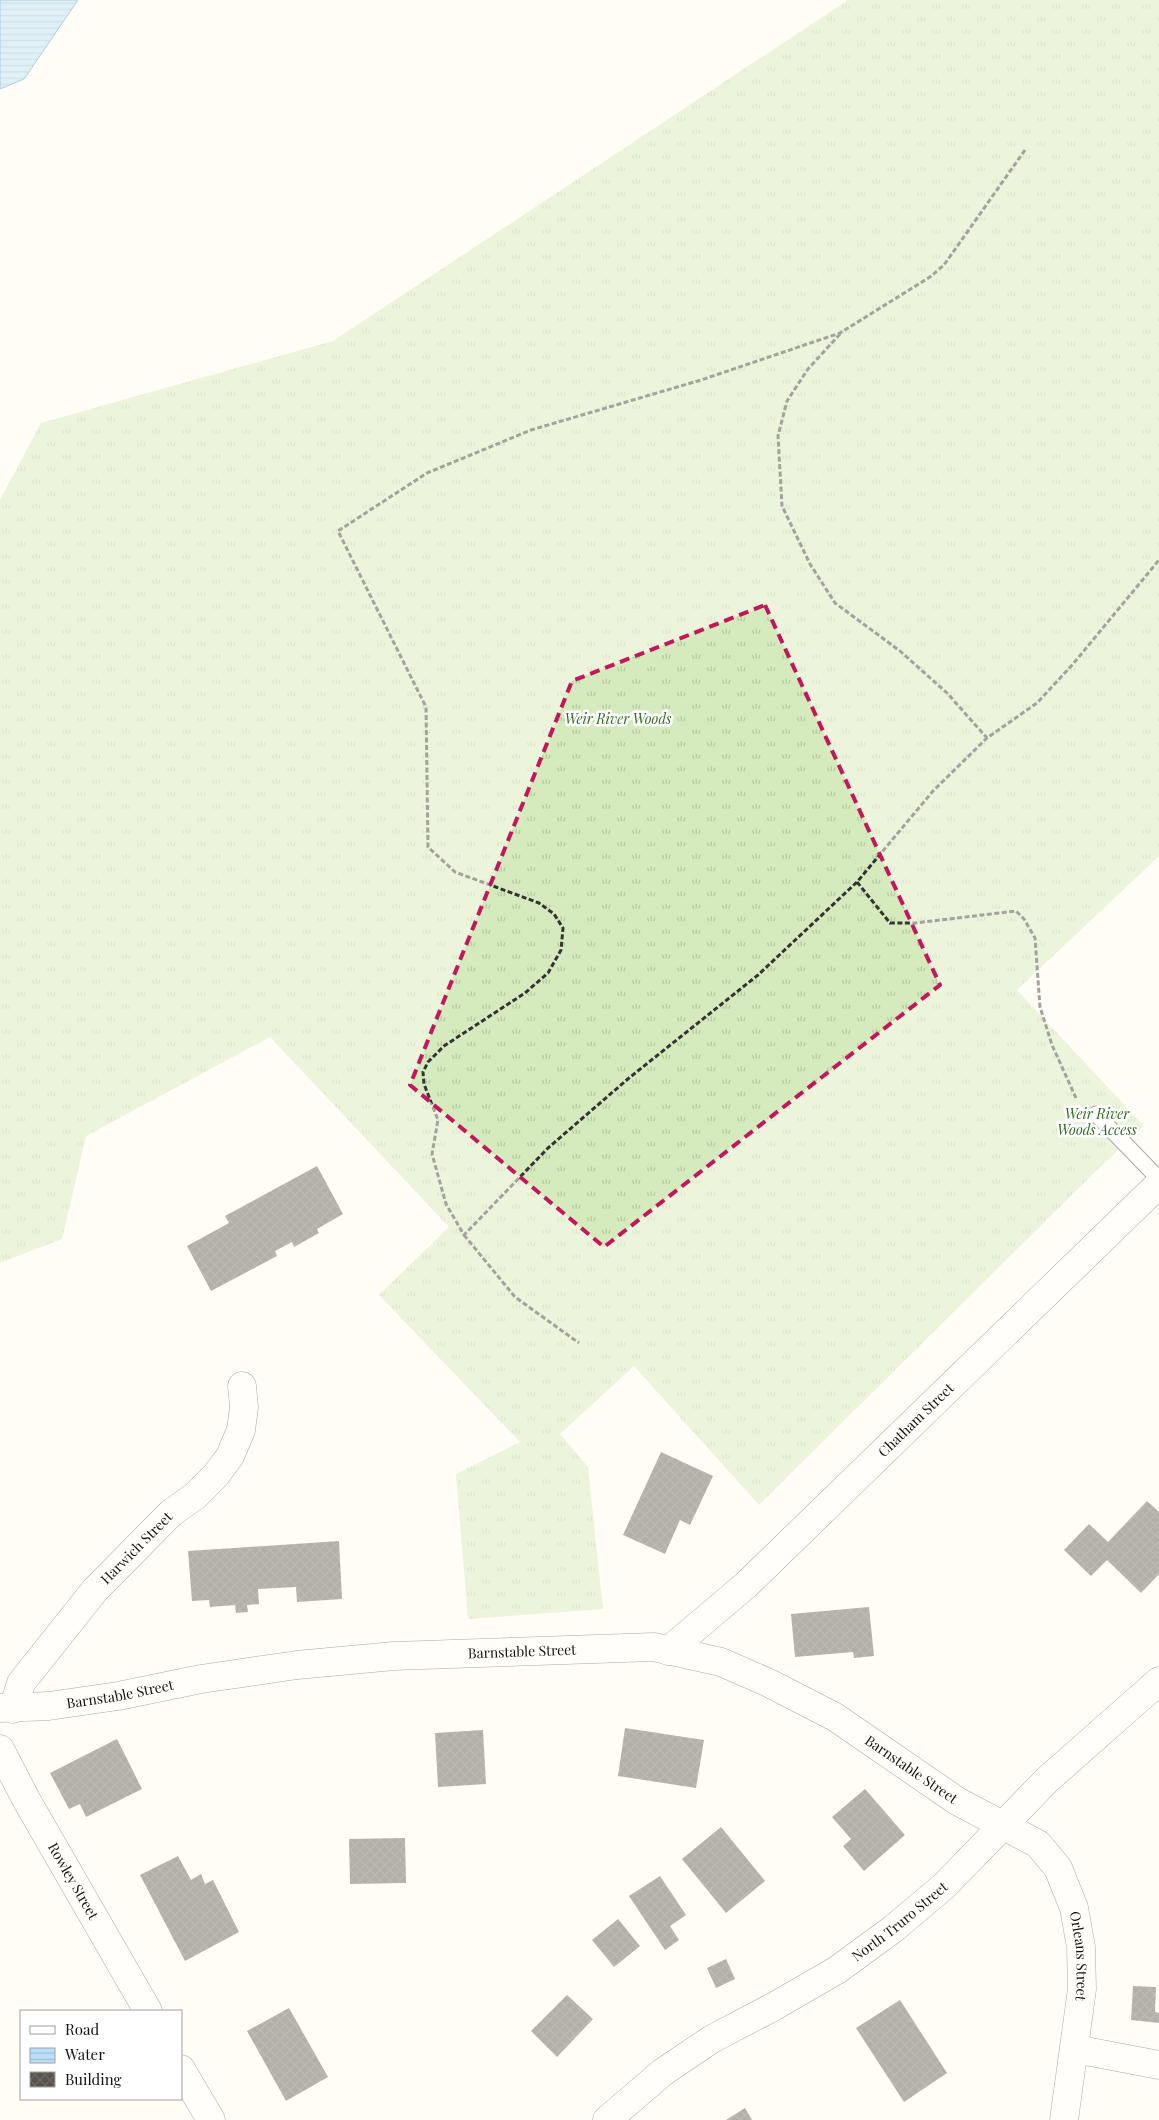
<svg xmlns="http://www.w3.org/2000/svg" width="1159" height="2120" font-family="'Playfair Display',serif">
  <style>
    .grass { fill: url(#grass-tufts) }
    .water { fill: url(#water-rules); stroke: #3f96cf }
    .building { fill: url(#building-cross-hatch) }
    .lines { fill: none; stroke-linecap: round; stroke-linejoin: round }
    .service-casing { stroke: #444; stroke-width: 17 }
    .minor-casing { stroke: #444; stroke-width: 29 }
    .path { stroke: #333; stroke-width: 3; stroke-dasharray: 5 2.5; stroke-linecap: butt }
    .service { stroke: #fff; stroke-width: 15 }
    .minor { stroke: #fff; stroke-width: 28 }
    .marked { fill: none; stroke: #c2185b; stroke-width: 4; stroke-dasharray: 10 6; stroke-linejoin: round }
    .labels { text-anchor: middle; stroke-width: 5; stroke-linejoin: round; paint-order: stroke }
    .park-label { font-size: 14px; font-style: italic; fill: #2f6b1f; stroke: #fff }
    .street-label { font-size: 14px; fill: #111; stroke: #fff }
  </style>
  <defs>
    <pattern id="grass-tufts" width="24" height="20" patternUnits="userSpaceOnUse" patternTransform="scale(1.25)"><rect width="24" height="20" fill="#d5ebbd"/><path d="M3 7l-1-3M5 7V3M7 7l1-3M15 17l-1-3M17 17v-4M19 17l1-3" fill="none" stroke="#b6c8a1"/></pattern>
    <pattern id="water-rules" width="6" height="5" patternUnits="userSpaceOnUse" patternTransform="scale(1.25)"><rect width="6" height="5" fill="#b9e0f7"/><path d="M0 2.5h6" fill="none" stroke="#9ebfd3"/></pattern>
    <pattern id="building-cross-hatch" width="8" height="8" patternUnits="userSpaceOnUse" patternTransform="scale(1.25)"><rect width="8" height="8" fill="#5a524d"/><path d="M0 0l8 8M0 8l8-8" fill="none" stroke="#6d6662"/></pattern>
  </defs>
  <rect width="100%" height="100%" fill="#fffdf5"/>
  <path class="grass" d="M848,0H1159V856L1017,990L1144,1126L1097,1170L759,1505L634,1366L560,1434L588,1467L603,1609L468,1619L456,1474L520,1442L379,1295L449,1227L270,1037L86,1136L62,1239L0,1263V500L41,423L333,341Z"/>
  <path class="water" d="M0,0H78L24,79L0,89Z"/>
  <path class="building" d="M317,1166L343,1214L317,1229L319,1233L294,1247L292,1242L275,1251L277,1256L211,1291L187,1246L229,1223L225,1216Z
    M661,1452L713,1476L690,1525L680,1520L665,1554L623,1535Z
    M1147,1501L1159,1512V1574L1141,1593L1107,1560L1091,1576L1064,1550L1089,1524L1108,1542Z
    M339,1541L342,1599L297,1602L296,1587L258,1589L259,1604L247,1605L248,1612L236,1613L235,1605L210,1607L209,1600L192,1601L188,1551Z
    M869,1607L874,1656L854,1658L853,1652L795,1657L791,1614Z
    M625,1728L704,1740L696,1788L618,1776Z
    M483,1730L486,1784L438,1787L435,1733Z
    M117,1739L142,1789L86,1817L80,1804L69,1809L50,1773Z
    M865,1789L905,1835L864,1871L843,1846L851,1839L832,1817Z
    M721,1827L765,1881L726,1913L682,1859Z
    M405,1838L406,1883L350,1884L349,1839Z
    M178,1856L191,1880L201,1874L205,1884L213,1880L239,1932L185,1961L140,1875Z
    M660,1876L686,1915L670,1926L679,1940L665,1950L629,1896Z
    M618,1919L640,1946L614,1967L592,1940Z
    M726,1959L735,1979L716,1988L707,1968Z
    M1133,1986L1156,1987L1155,2012L1159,2013V2023L1131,2020Z
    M567,1995L593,2019L557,2057L531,2031Z
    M900,2000L947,2073L904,2102L856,2028Z
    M289,2008L328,2077L286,2101L247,2031Z
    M745,2108L752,2120H726Z"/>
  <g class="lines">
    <g class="service-casing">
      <path id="service" d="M1096,1114L1159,1179"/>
    </g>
    <g class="minor-casing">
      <g id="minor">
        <path id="s1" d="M668,1651L746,1585L1159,1184"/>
        <path id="s2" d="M0,1708L49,1706L118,1696L201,1679L297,1665L394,1656L654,1647L721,1662L769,1683L835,1717L957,1801L1038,1844L1058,1868L1074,1908L1081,1947L1082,1989L1064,2120"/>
        <path id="s3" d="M13,1709L21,1683L95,1590L171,1513L195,1496L216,1475L230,1456L241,1430L244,1407L242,1386"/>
        <path id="s4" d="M0,1749L27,1801L148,2011"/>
        <path d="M1075,2049L1159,2065"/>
        <path d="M181,2069L211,2120"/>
        <path id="s5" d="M607,2120L663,2072L712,2039L773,2007L837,1970L893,1929L944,1886L1048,1779L1159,1681"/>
      </g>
    </g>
    <path class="path" d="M1025,150L944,265L930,277L840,333L701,380L531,430L427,473L338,531L426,707L428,847L455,872L539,903L554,914L563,928L561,950L548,973L525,993L444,1046L428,1062L423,1072L424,1084L438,1120L432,1154L446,1204L464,1235L548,1148L629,1078L758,975L857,882L933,791L987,738L1037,703L1073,664L1159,560
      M840,334L808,369L787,401L778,436L782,506L810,564L835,603L900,651L947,693L987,738
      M857,882L890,923H915L1016,911L1024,919L1035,938L1040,1007L1052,1045L1076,1098
      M464,1235L515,1297L579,1343"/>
    <use href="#service" class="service"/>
    <use href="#minor" class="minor"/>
  </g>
  <path d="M0 0H1159V2120H0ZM765,605L940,985L604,1247L410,1085L572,681Z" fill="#fffdf5" fill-opacity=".55" fill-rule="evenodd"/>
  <path class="marked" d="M765,605L940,985L604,1247L410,1085L572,681Z"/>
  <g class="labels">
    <g class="park-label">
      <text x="618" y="724">Weir River Woods</text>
      <text x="1097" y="1119">Weir River<tspan x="1097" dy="16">Woods Access</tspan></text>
    </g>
    <g class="street-label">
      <text dy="5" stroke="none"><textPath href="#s1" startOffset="339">Chatham Street</textPath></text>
      <text dy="5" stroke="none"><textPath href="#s3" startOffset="205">Harwich Street</textPath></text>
      <text dy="5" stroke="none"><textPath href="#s2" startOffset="526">Barnstable Street</textPath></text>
      <text dy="5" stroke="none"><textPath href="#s2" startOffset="121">Barnstable Street</textPath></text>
      <text dy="5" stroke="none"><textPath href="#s2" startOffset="946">Barnstable Street</textPath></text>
      <text dy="5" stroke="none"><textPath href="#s4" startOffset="151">Rowley Street</textPath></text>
      <text dy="5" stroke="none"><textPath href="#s5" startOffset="355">North Truro Street</textPath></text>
      <text dy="5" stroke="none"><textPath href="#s2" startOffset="1216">Orleans Street</textPath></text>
    </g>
  </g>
  <rect x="20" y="2010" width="162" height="90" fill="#ffffff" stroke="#a0a0a0"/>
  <rect x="30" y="2026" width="25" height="8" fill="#ffffff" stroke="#a0a0a0"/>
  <text x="65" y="2035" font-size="15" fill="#111111">Road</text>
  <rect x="30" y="2048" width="25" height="15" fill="url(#water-rules)" stroke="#a0a0a0"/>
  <text x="65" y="2060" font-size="15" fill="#111111">Water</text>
  <rect x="30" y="2072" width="25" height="15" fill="url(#building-cross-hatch)" stroke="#a0a0a0"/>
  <text x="65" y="2085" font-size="15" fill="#111111">Building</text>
</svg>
